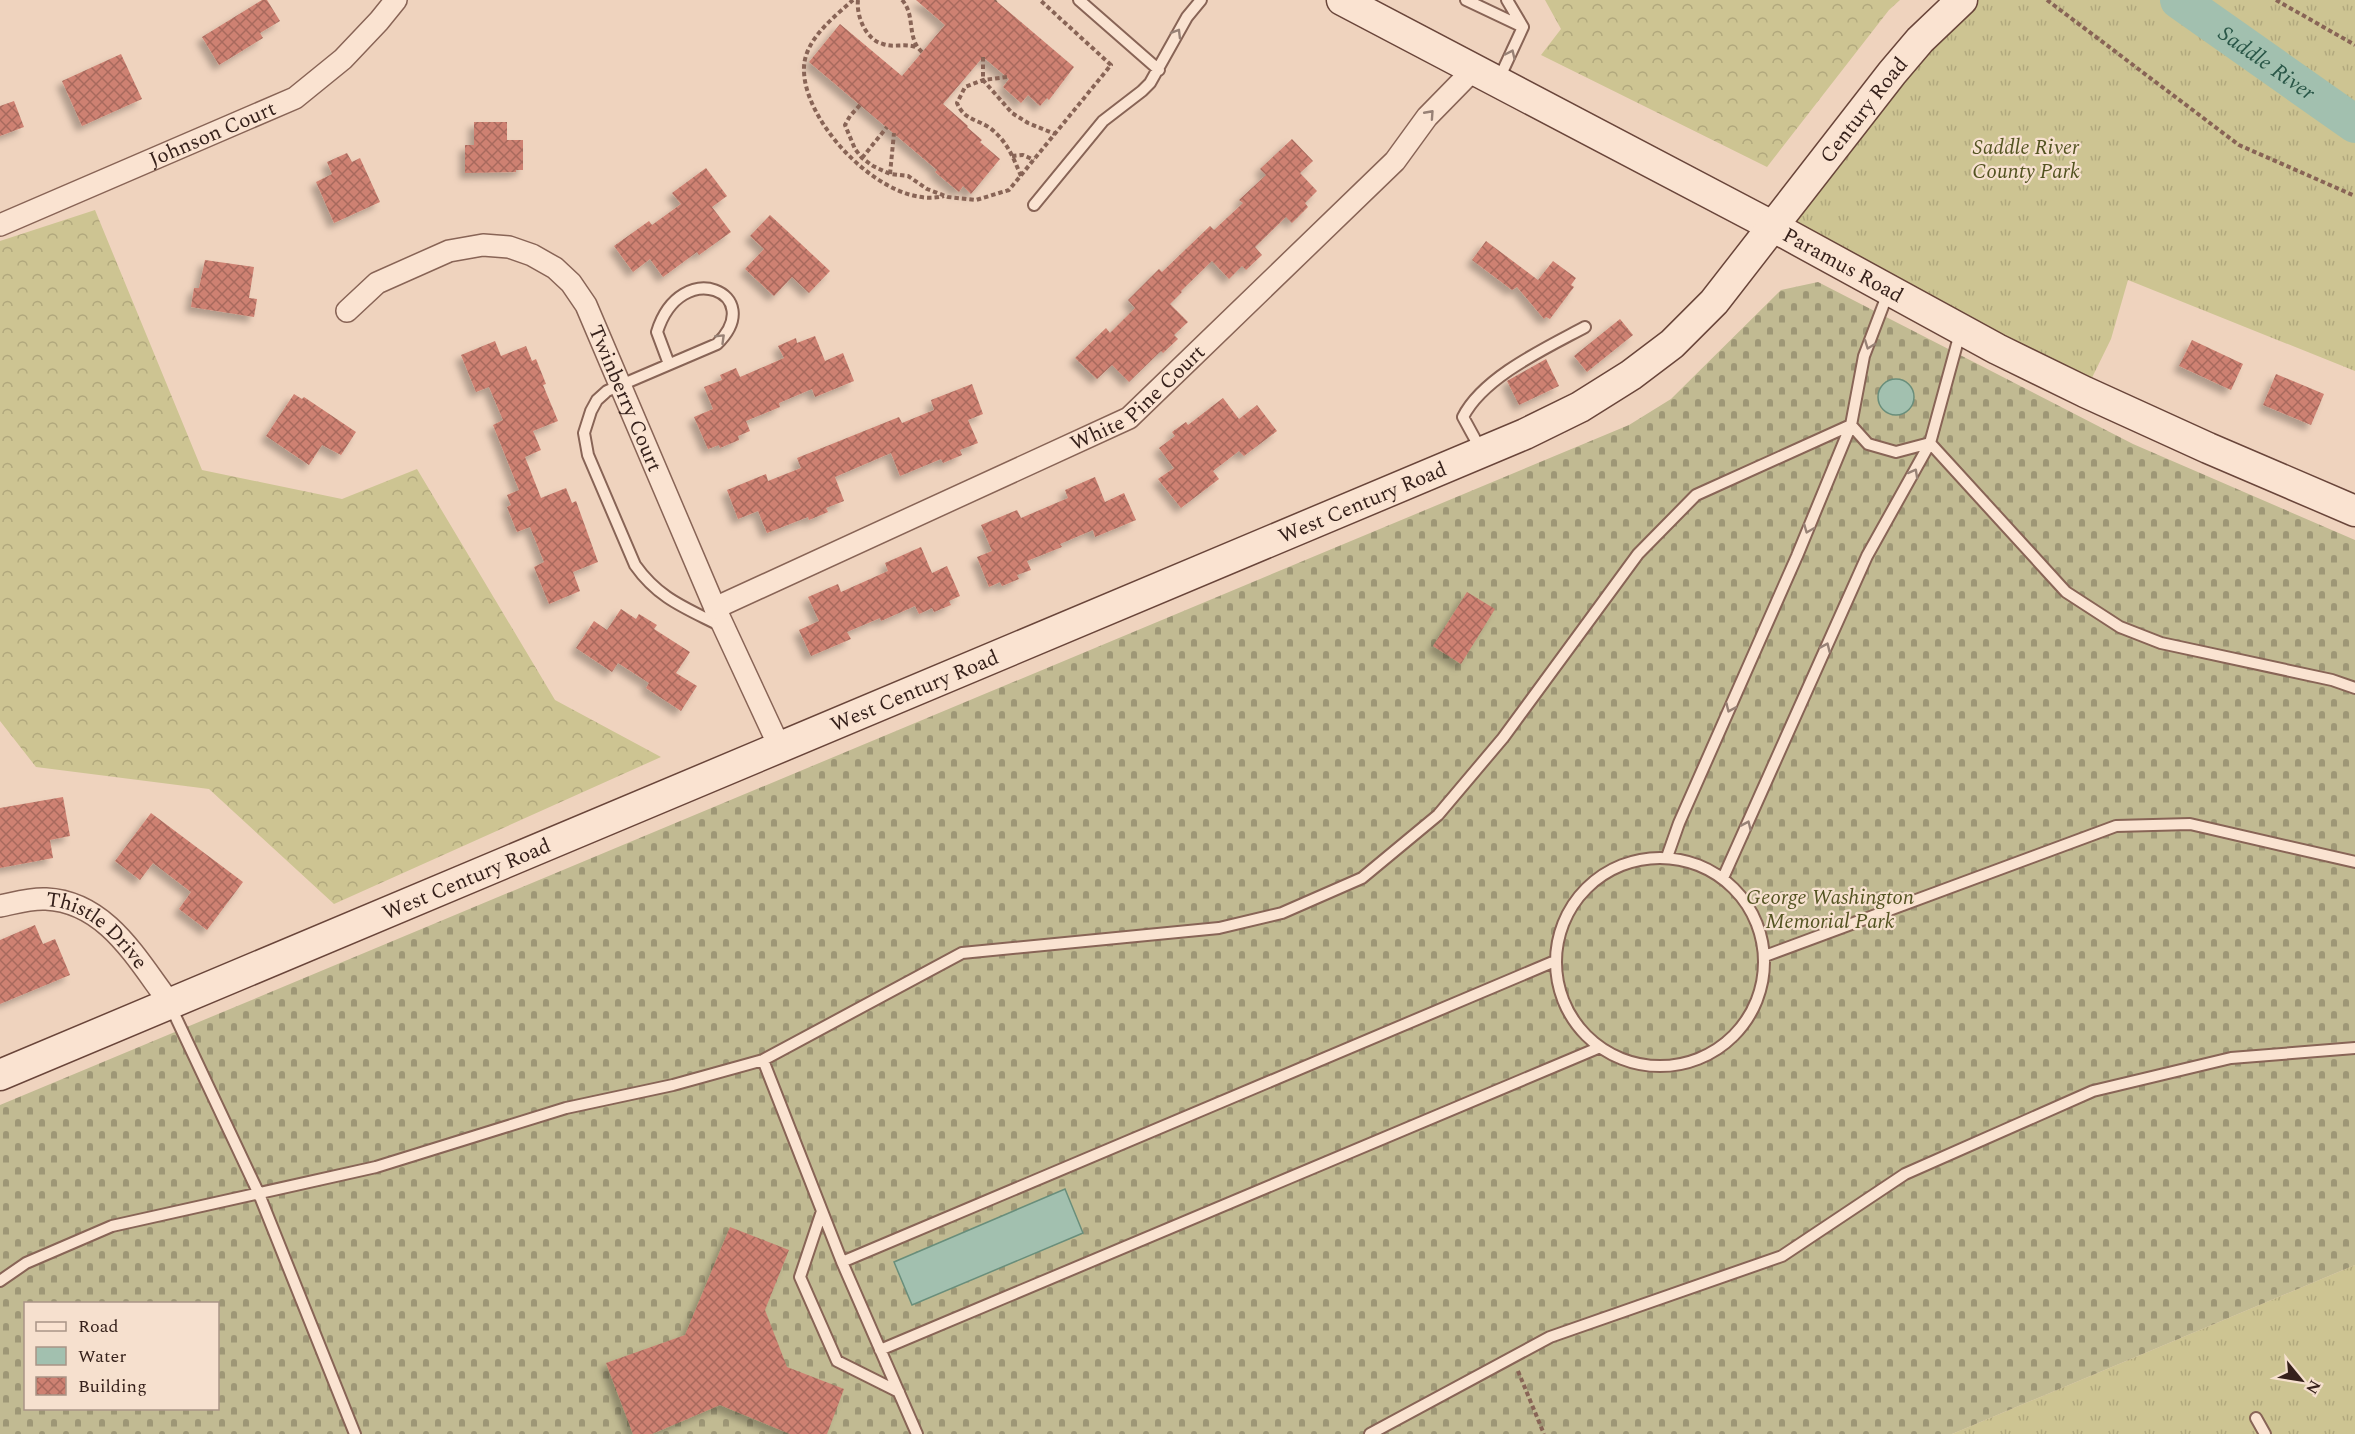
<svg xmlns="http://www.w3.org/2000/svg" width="2355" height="1434" font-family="Spectral,serif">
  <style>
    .grass { fill: url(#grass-tufts) }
    .forest { fill: url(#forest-crowns) }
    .cemetery { fill: url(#cemetery-stones); fill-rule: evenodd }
    .water { fill: #a2c0af; stroke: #698e7b; stroke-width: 1.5 }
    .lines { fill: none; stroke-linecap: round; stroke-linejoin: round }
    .river { stroke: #a2c0af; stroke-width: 38 }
    .building { fill: url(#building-cross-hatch); filter: url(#shadow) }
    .service-casing { stroke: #886456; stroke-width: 14 }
    .minor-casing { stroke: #886456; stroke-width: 24 }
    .secondary-casing { stroke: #69453a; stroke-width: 33 }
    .path { stroke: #886456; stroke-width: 4; stroke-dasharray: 4.5 3; stroke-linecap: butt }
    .service { stroke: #fae3d1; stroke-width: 10 }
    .minor { stroke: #fae3d1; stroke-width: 21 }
    .secondary { stroke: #fae3d1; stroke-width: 30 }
    .oneway { stroke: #988276 }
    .labels { text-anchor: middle; stroke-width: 4.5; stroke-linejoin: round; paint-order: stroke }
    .street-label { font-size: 21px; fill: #36211b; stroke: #f6e0ce }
    .park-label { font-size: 21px; font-style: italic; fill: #535321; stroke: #f6e0ce }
    .water-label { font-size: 22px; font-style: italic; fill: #2a5748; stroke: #f6e0ce }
  </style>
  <defs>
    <pattern id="grass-tufts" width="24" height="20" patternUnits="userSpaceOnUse" patternTransform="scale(1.5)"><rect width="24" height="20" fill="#cdc492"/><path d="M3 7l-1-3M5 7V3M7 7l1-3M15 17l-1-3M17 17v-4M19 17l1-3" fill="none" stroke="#b1a87d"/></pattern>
    <pattern id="forest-crowns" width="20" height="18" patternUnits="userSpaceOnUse" patternTransform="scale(1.5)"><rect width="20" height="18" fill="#cdc492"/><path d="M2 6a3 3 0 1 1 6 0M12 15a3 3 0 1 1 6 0" fill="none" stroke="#b1a87d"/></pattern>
    <pattern id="cemetery-stones" width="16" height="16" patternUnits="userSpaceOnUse" patternTransform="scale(1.5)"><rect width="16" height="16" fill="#c1ba92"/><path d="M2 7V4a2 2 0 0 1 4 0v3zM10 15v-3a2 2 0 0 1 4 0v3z" fill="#9e9776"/></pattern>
    <pattern id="building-cross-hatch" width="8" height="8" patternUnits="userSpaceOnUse" patternTransform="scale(1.5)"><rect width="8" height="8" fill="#ce8172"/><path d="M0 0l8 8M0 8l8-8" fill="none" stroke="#a8695d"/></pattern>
    <filter id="shadow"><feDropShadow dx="-5.5" dy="5.5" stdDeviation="3" flood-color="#0004"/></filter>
  </defs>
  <rect width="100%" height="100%" fill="#efd3be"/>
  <path class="grass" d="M1962,0H2355V371L2128,280L2111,339L2085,392L1772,226Z
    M2355,1265V1434H1952Z"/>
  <path class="forest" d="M1545,0H1900L1889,10L1767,167L1541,55L1561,29Z
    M95,210L202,470L342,499L417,469L555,700L661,757L334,904L209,789L36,767L0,721V241Z"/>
  <path class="cemetery" d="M1818,282L2133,444L2355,540V1265L1952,1434H0V1105L1629,425L1671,399L1781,290ZM26,1304H218V1408H26Z"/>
  <path class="water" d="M1878 397a18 18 0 1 1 36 0a18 18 0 1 1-36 0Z
    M1065,1189L1083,1233L912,1305L894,1262Z"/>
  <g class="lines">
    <path class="river" id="s1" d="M2179,0L2355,124"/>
  </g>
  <path class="building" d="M262,0H267L280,21L260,33L263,38L219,65L202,37Z
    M916,0H995L1074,67L1049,100L1047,98L1040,106L1028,95L1021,103L1003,87L1009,79L983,57L943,104L968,126L967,127L982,140L980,142L1000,159L971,194L963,186L959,192L935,172L937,170L809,62L840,24L902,76L945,25Z
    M121,54L142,99L82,126L62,81Z
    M14,101L24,127L0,136V106Z
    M474,122H507V140H523V170H516V172L465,173V145H474Z
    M1292,139L1313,161L1300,173L1317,191L1305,203L1308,207L1292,223L1286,217L1255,247L1262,255L1246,270L1242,266L1229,279L1212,261L1181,291L1182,292L1170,304L1188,322L1174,335L1178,339L1163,353L1161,351L1129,382L1112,365L1097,379L1075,358L1106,328L1110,333L1135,308L1128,300L1159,269L1162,272L1210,226L1214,230L1243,203L1239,200L1266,175L1260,169Z
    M347,153L352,162L360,158L380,202L334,223L316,182L332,174L327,162Z
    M706,168L727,196L712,207L731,232L699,255L697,252L663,277L650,259L633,272L614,246L649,221L652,225L681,204L672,193Z
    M770,215L830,271L809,293L792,277L774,296L745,269L764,249L750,236Z
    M1486,241L1538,280L1553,261L1576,278L1571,285L1574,287L1550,319L1546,317L1544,319L1517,287L1512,290L1472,260Z
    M205,260L254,267L249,298L257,299L254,317L191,307L194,288H199Z
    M1620,319L1633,335L1587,372L1574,356Z
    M815,336L825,361L843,353L854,381L815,397L812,389L779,403L780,407L746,421L750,431L738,436L739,440L720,448L719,445L708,449L694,417L713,409L704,387L722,380L720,375L736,368L740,377L784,358L778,346L796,338L797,343Z
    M2192,340L2243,364L2231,390L2179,366Z
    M495,341L501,356L526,346L532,361L536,359L546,384L543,385L558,421L533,431L541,450L525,457L541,498L566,488L572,503L576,501L598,562L573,572L580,591L549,604L534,567L544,562L530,527L517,532L507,507L511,505L507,495L519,490L493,425L503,420L489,387L476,392L461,355Z
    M1546,359L1559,386L1519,405L1507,381Z
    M2276,374L2324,394L2311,425L2263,405Z
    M972,384L983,414L968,420L978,443L960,450L962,455L943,463L941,459L900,476L891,453L835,477L844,501L826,508L828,512L809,520L808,517L767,533L758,511L738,519L727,490L766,474L768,481L801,468L797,458L899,417L902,423L934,410L931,400Z
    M294,394L302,399L304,397L356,432L341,455L322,445L309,465L266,436Z
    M1223,398L1239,419L1257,405L1277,431L1244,456L1239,451L1213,471L1219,479L1181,508L1158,479L1174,468L1159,448L1175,436L1172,432L1186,422L1188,425Z
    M1095,477L1105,502L1124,493L1136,520L1095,537L1093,530L1060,544L1062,547L1027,561L1031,570L1017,575L1019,579L1002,586L1000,582L989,587L977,557L992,551L981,525L1017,510L1021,518L1068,498L1065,490Z
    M921,547L932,573L947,566L960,596L949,601L951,605L934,612L932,608L919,614L915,606L881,621L880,618L847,632L851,639L811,656L799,630L819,621L808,597L838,584L841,592L888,571L885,563Z
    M1467,592L1495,609L1461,664L1433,646Z
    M621,609L636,619L639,614L657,625L654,629L690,652L676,673L697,686L681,711L646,688L649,683L618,663L612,672L576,648L594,621L607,630Z
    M63,797L70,836L50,840L53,858L0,868V808Z
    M151,813L243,882L207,930L179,909L191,892L153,863L140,880L115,861Z
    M35,925L43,944L55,939L70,975L0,1004V940Z
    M730,1227L789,1250L765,1310L787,1367L844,1389L827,1434H790L720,1405L652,1434H633L606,1363L685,1335Z"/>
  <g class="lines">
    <g class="service-casing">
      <path id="service" d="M1079,0L1159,70
        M1466,0L1523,27
        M1507,0L1523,27
        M1498,81L1523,27
        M1034,205L1103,121L1142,91L1150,83L1187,17L1201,0
        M669,364L657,332C681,255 768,294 717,344L607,391L597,400L591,411L584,433L588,455L635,565C659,599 686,608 721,626
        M1481,450L1463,417C1483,377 1546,348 1585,327
        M1667,857L1679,823L1797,556L1851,425L1864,356L1888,293
        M1556 962a104 104 0 1 1 208 0a104 104 0 1 1-208 0Z
        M1723,878L1867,556L1930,443L1960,333
        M1765,956L2116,826L2190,824L2355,862
        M170,1005L259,1194L355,1434
        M763,1060L842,1262L917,1434
        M822,1211L800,1277L837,1361L899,1392
        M842,1262L1555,961
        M0,1281L26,1263L112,1226L376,1167L566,1108L673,1085L763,1060L962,953L1219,928L1282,913L1362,878L1438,815L1503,738L1638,554L1696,495L1851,425L1868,444L1896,452L1930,443L2066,592L2120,627L2161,643L2332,680L2355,688
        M880,1350L1598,1048
        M2256,1418L2265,1434
        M1370,1434L1550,1337L1782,1256L1905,1174L2093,1091L2231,1058L2355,1048"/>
    </g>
    <g class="minor-casing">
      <g id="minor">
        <path id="s2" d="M0,225L295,98L343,59L379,21L396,0"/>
        <path id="s3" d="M347,311L377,283L449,251L483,245L509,247L532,255L555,268L571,283L586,305L715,608L780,748"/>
        <path id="s4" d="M715,608L1129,418L1395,161L1427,117L1474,69"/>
        <path id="s5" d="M0,906C15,903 31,898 46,899C107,902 137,960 170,1003"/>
      </g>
    </g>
    <g class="secondary-casing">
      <g id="secondary">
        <path id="s6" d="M1342,0L1772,226L1997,349L2085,392L2208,448L2355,511"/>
        <path id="s7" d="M0,1075L1525,434L1580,407L1631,375L1672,344L1714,302L1892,73L1920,40L1962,0"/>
      </g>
    </g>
    <path class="path" d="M853,0C833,18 803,41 804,70C804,125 887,211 944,196
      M858,0C856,16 866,40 883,44C894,48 903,43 916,47
      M902,0C916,15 906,38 922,52
      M2047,0L2239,145L2355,196
      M2276,0L2355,45
      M995,1L996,0
      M983,57V80L1012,113L1028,123L1055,134
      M1007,77L983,80L965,87L957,103C964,120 977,119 990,128C1007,141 1013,157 1021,176
      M860,105L850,116L845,125L855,149L862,158L873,166L890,174L908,176L927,189L948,197L976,200L1009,190L1111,65L1040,0
      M1012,156L1023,155L1034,160
      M862,158L887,127
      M890,174L894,133
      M1518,1371L1544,1434"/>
    <use href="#service" class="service"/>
    <use href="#minor" class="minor"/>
    <use href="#secondary" class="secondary"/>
  </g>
  <defs><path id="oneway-chevron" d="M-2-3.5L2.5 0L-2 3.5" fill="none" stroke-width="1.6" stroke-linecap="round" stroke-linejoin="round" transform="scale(1.5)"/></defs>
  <g class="oneway">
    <use href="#oneway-chevron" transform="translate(1177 33) rotate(-59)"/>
    <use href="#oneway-chevron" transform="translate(1511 54) rotate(-65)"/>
    <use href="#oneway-chevron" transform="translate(1430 114) rotate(-48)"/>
    <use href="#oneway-chevron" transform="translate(721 338) rotate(-44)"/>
    <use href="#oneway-chevron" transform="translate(1869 345) rotate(111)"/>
    <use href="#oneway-chevron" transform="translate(1914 473) rotate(-61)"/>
    <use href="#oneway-chevron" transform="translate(1808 529) rotate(112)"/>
    <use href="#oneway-chevron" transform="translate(1826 647) rotate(-66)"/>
    <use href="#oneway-chevron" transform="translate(1730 708) rotate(114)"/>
    <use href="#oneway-chevron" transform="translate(1747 825) rotate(-66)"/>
  </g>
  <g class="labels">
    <g class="street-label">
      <text dy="7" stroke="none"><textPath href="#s7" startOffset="2130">Century Road</textPath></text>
      <text dy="7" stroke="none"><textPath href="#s2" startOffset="231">Johnson Court</textPath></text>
      <text dy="7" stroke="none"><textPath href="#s6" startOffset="567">Paramus Road</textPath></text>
      <text dy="7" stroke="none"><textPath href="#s4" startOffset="474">White Pine Court</textPath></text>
      <text dy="7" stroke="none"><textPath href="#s3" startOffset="381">Twinberry Court</textPath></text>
      <text dy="7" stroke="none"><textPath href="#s7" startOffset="1478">West Century Road</textPath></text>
      <text dy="7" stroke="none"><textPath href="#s7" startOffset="992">West Century Road</textPath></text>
      <text dy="7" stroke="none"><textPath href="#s7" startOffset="506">West Century Road</textPath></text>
      <text dy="7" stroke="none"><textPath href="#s5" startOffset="108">Thistle Drive</textPath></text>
    </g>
    <g class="park-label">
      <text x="2026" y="154">Saddle River<tspan x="2026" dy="24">County Park</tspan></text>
      <text x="1830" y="904">George Washington<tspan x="1830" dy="24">Memorial Park</tspan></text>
    </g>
    <g class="water-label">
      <text dy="8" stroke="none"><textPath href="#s1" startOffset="108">Saddle River</textPath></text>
    </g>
  </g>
  <rect x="24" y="1302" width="195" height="108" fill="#f6e0ce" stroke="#a99486" stroke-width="1.5"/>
  <rect x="36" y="1322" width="30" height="9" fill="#fae3d1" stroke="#a99486" stroke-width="1.5"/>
  <text x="78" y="1332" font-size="18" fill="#36211b">Road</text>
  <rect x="36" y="1347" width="30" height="18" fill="#a2c0af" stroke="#a99486" stroke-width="1.5"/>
  <text x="78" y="1362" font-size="18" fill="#36211b">Water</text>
  <rect x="36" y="1377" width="30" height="18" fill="url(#building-cross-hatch)" stroke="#a99486" stroke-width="1.5"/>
  <text x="78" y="1392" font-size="18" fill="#36211b">Building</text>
  <g transform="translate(2301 1380) rotate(120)" stroke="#f6e0ce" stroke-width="4.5" paint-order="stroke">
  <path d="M0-4.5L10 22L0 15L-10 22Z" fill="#36211b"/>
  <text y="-9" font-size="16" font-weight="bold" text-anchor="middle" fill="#36211b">N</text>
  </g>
</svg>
